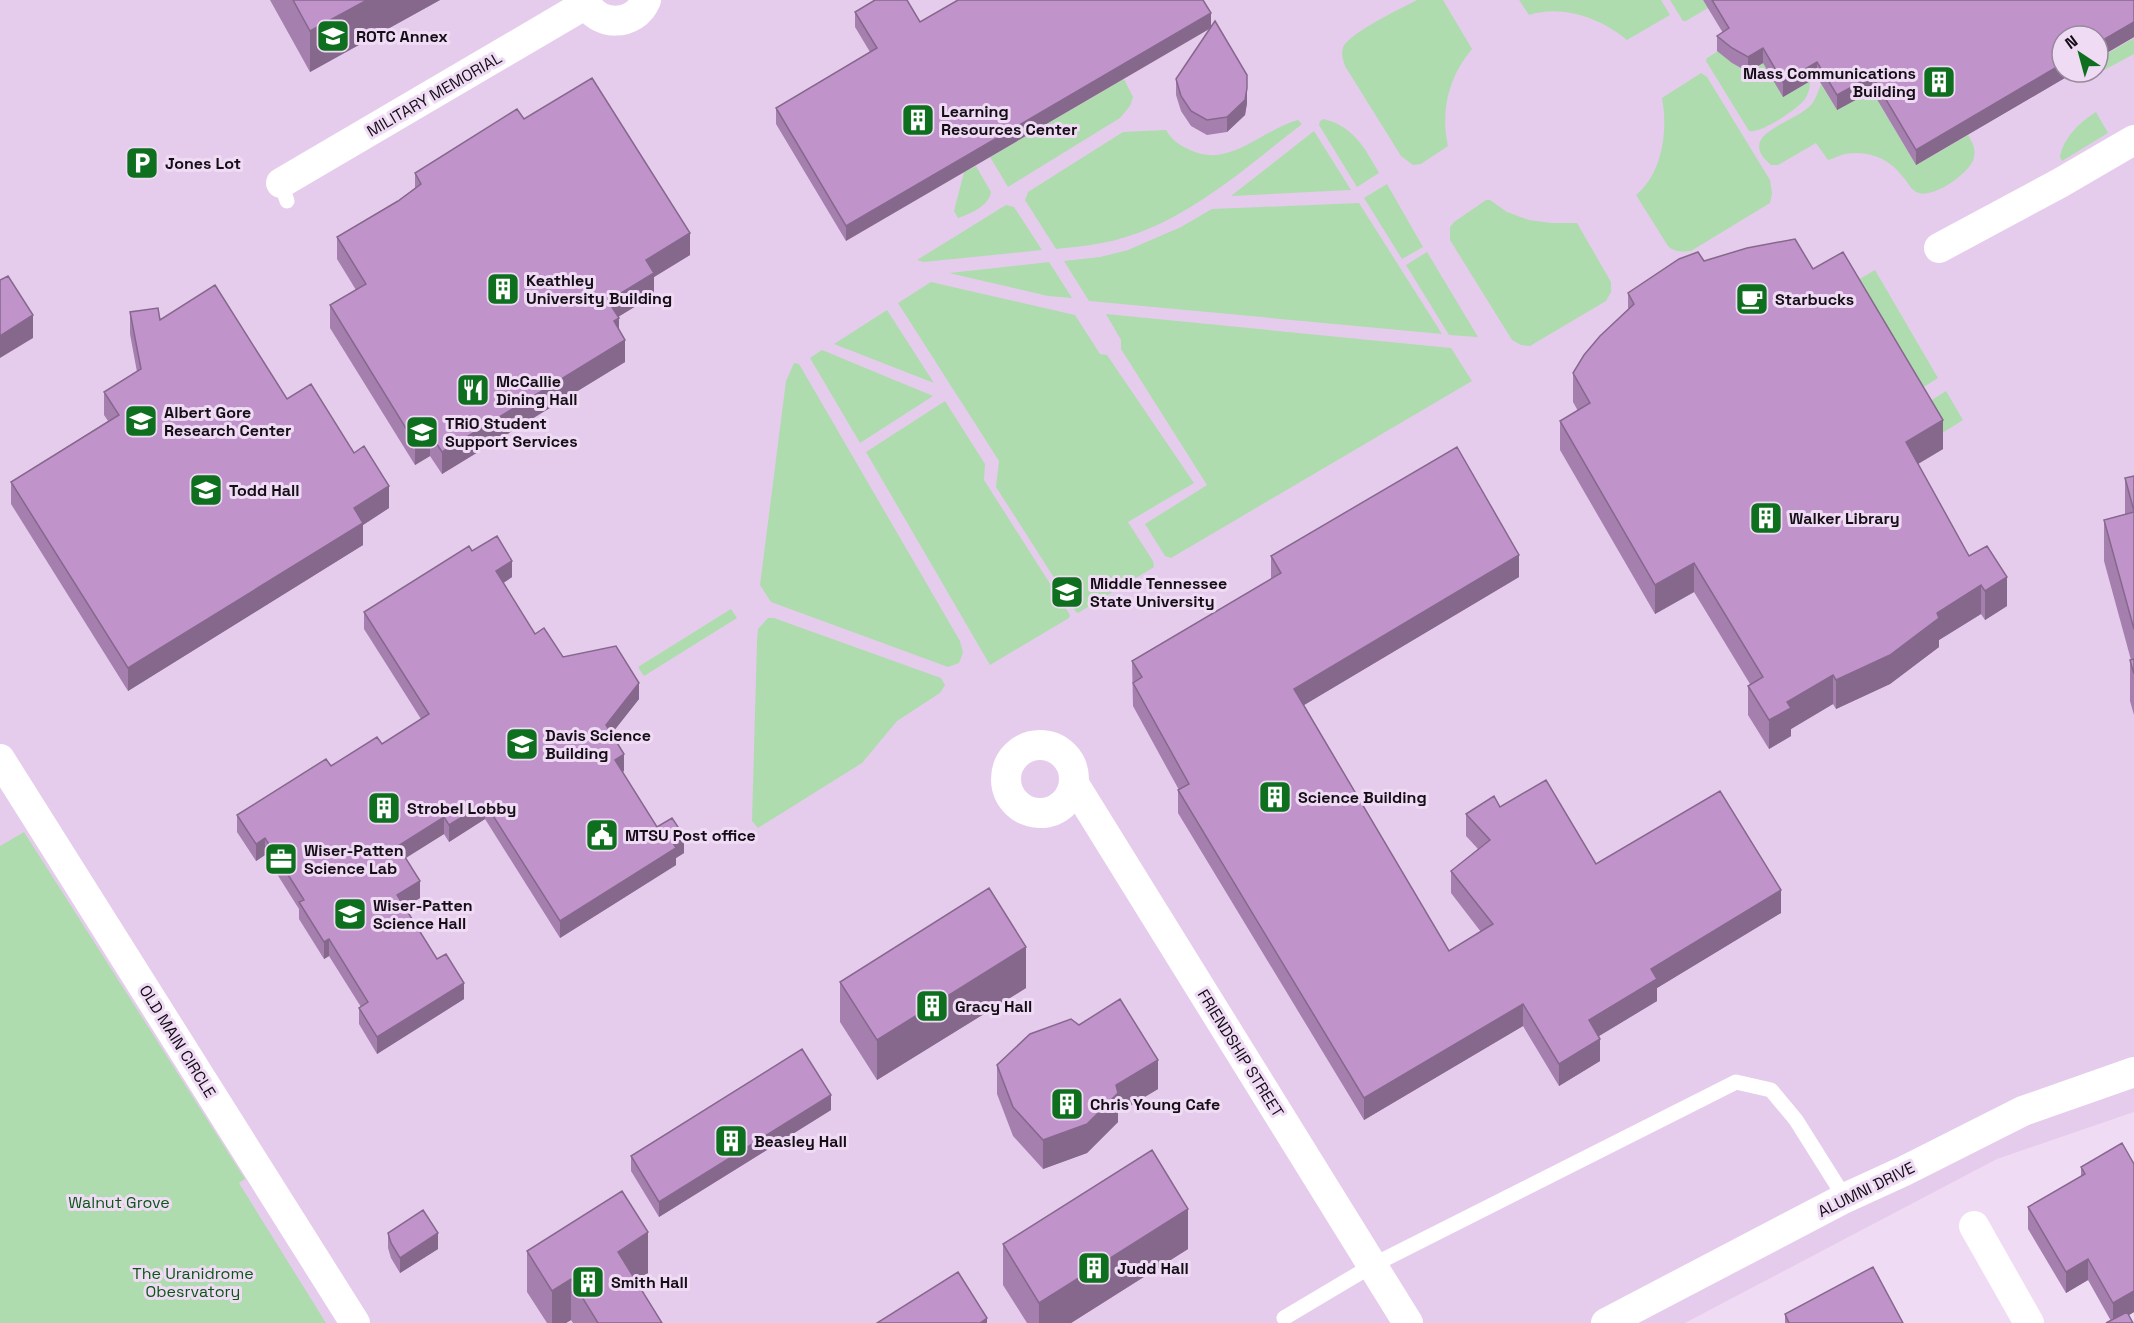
<svg xmlns="http://www.w3.org/2000/svg" width="2134" height="1323" font-family="'Space Grotesk',sans-serif">
  <style>
    .built { fill: #e6ccec; fill-rule: evenodd }
    .green { fill: #aedcae }
    .lines { fill: none; stroke-linecap: round; stroke-linejoin: round }
    .service { stroke: #fff; stroke-width: 15 }
    .minor { stroke: #fff; stroke-width: 30 }
    .wall { fill: #a57fae }
    .shaded-wall { fill: #86688d }
    .building { fill: #c094ca; stroke: #86688d; stroke-width: 1.5 }
    .labels { text-anchor: middle; stroke-width: 6; stroke-linejoin: round; paint-order: stroke }
    .poi-label { font-size: 16px; font-weight: bold; fill: #150e17; stroke: #f0dbf5; text-anchor: start }
    .street-label { font-size: 16px; fill: #150e17; stroke: #f0dbf5 }
    .park-label { font-size: 16px; fill: #095615; stroke: #f0dbf5 }
  </style>
  <rect width="100%" height="100%" fill="#f0dbf5"/>
  <path class="built" d="M0,0H2134V1112L1997,1159L1685,1323H0ZM2062,36H2098V72H2062Z"/>
  <path class="green" d="M1417,0H1443L1472,49C1449,76 1440,111 1448,146L1421,164L1413,165L1401,156L1345,66C1343,60 1341,54 1343,48C1347,34 1402,8 1417,0Z
    M1519,0H1661L1670,15L1627,40C1601,18 1562,4 1529,15Z
    M1670,0H1703L1708,8L1686,21H1683Z
    M2134,38V54L2095,75L2090,74L2089,72H2098V59Z
    M1718,51L1732,63L1748,72L1763,63L1810,81C1810,87 1809,93 1805,99C1798,109 1760,134 1749,131L1706,61L1707,58Z
    M1701,73L1707,77L1770,180L1772,193L1770,203L1691,251C1682,252 1674,252 1668,246L1636,195C1663,173 1668,130 1662,98Z
    M1124,79L1133,97L1130,106L1120,118L1008,187L990,157Z
    M1821,84L1837,110L1872,91L1916,165L1968,135C1972,142 1976,148 1974,157C1972,172 1934,198 1919,193C1911,191 1908,182 1903,177C1889,158 1868,150 1845,154C1839,155 1834,159 1828,160L1816,143L1778,165H1771C1734,134 1793,124 1811,105C1816,99 1818,91 1821,84Z
    M2096,112L2108,133L2062,161L2060,157C2063,138 2080,122 2096,112Z
    M1324,119C1354,127 1365,148 1379,173L1357,187L1319,125L1320,121Z
    M1298,120L1302,124C1241,171 1180,228 1102,243C1087,246 1071,247 1056,249L1025,200L1028,192L1123,132L1166,130C1172,140 1179,145 1190,150C1230,169 1261,130 1298,120Z
    M1314,131L1351,190L1231,196Z
    M976,166L991,192C989,206 970,214 958,218L954,211L964,172Z
    M1387,184L1423,247L1402,259L1364,198Z
    M1486,200H1490L1507,212L1529,220L1551,223H1577L1611,282V292L1606,301L1530,346L1521,345L1512,340L1450,240V227L1454,222Z
    M1359,203L1442,334L1089,301L1064,261L1100,257L1128,250L1181,227L1212,209Z
    M1006,205L1014,207L1042,250L924,262L917,260Z
    M1427,252L1478,337L1449,335L1406,265Z
    M1049,262L1072,298L1048,296L949,273Z
    M1875,270L1938,378L1911,395L1846,287Z
    M931,282L1075,315L1100,354L1107,355L1194,483L1128,522L1153,561L1154,567L1078,613L1076,612L996,487L999,461L898,303Z
    M887,310L934,383L834,344Z
    M1106,314L1451,348L1472,381L1171,558L1165,556L1145,524L1207,485L1121,349V340Z
    M822,350L933,396L860,443L810,358Z
    M794,363L799,364L960,641L963,653L959,663L948,667L771,602L760,585L786,381Z
    M1946,391L1963,420L1936,437L1919,408Z
    M945,401L985,464L984,480L1070,615L1069,618L990,665L866,452Z
    M731,609L737,618L644,676L638,667Z
    M768,618H774L941,678L945,685L940,693L897,721L862,763L758,828L752,821L757,642L758,629Z
    M24,832L245,1179L239,1183L326,1323H0V846Z"/>
  <g class="lines">
    <path class="service" d="M281,183L287,201
      M1284,1318L1373,1265L1736,1082L1771,1090L1796,1120L1845,1198"/>
    <path class="minor" d="M585,0C596,28 635,27 646,0
      M281,183L586,4
      M1939,248L2060,183L2134,140
      M1006 779a34 34 0 1 1 68 0a34 34 0 1 1-68 0Z
      M0,759L355,1323
      M1074,784L1408,1323
      M1974,1226L2029,1323
      M1606,1323L1845,1198L1904,1171L2023,1111L2134,1072"/>
  </g>
  <path class="wall" d="M270,0H440L310,72Z
    M1703,0H2134V37L2098,58L2062,72H2075L1916,165L1872,91L1837,110L1817,77L1783,97L1763,63L1748,72L1732,63L1717,51V36L1723,33Z
    M855,12L920,22L846,241L776,124V108L870,52L855,27Z
    M1176,79L1247,103L1245,115L1227,132L1207,135L1191,126L1181,111L1176,95Z
    M524,119L690,255L654,277V295L618,317L619,329L625,362L442,474L430,456L415,465L330,328V305L356,290L337,259V237L398,201L415,188V173Z
    M1704,261L1813,269L1943,449L1918,464L1969,556L2007,606L1985,620L1981,614L1939,640V647L1890,684L1836,709L1833,704L1791,729V736L1769,749L1748,715V686L1750,684L1694,592L1655,614L1560,450V421L1578,411L1573,402V373L1628,309V293Z
    M130,312L160,320L287,399L389,508L363,525V545L128,691L11,504V482L108,421L104,415V392L137,372L130,334Z
    M2134,476V715L2130,701V660H2131L2104,561V520L2125,514V478Z
    M472,551L512,577L503,583L535,634L563,657L639,699L611,734L624,771L622,772L657,827L684,853L676,858V865L560,938L485,819L449,842L444,834L405,858L420,898L405,907L437,959L464,999L377,1054L359,1024V1008L361,1007L329,956L324,959L299,919V909L265,855L256,861L237,832V815L331,766L382,744L421,719L364,629V612Z
    M1271,556L1519,577L1304,705L1449,951L1481,932L1451,893V871L1478,849L1466,836V814L1500,807L1596,864L1781,913L1657,988V1001L1599,1036L1600,1061L1559,1086L1523,1026L1364,1120L1178,813V790H1179L1133,706L1132,661L1271,579Z
    M840,982L1026,988L877,1080L840,1022Z
    M997,1065L1158,1089L1118,1113V1122L1087,1153L1043,1169L1013,1136L997,1094Z
    M831,1110L659,1217L631,1171V1156Z
    M2134,1164V1312L2129,1315L2111,1321L2088,1280L2066,1293L2028,1229V1207L2081,1176V1167Z
    M388,1233L438,1249L400,1273L391,1258L388,1248Z
    M1003,1244L1188,1249L1071,1323H1027L1003,1285Z
    M527,1251L648,1273L636,1281L662,1323H573L571,1320L566,1323H547L527,1292Z
    M1785,1314L1903,1323H1785Z"/>
  <path class="shaded-wall" d="M367,0H440L310,72V31Z
    M1211,13V28L846,241V226Z
    M2134,22V37L2098,58V43Z
    M1763,48V63L1748,72V57Z
    M1817,62V77L1783,97V82Z
    M2062,64V72H2075L1916,165V150Z
    M1872,76V91L1837,110V95Z
    M1247,88V103L1245,115L1227,132V117Z
    M690,233V255L654,277V295L608,323V301L646,260Z
    M33,315V338L0,358V336Z
    M619,318V340L614,321Z
    M625,340V362L442,474V452Z
    M1943,420V449L1906,471V442Z
    M430,433V456L415,465V443Z
    M389,486V508L363,525V545L128,691V668L354,508Z
    M1519,555V577L1294,711V689Z
    M512,561V577L496,588V571Z
    M1694,563V592L1655,614V585Z
    M2007,577V606L1985,620V591Z
    M1981,585V614L1939,640V647L1890,684L1836,709V680L1937,613Z
    M1833,675V704L1791,729V736L1769,749V720L1787,702Z
    M639,683V699L606,741V725Z
    M624,754V771L615,776V760Z
    M485,803V819L449,842V825Z
    M444,817V834L398,863V846Z
    M684,836V853L676,858V865L560,938V921Z
    M265,838V855L256,861V844Z
    M420,881V898L397,912V895Z
    M1781,890V913L1657,988V1001L1589,1042V1020L1651,969Z
    M329,939V956L324,959V942Z
    M1026,947V988L877,1080V1040Z
    M464,983V999L377,1054V1037Z
    M1523,1004V1026L1364,1120V1098Z
    M1600,1039V1061L1559,1086V1064Z
    M1158,1060V1089L1118,1113V1122L1087,1153L1043,1169V1140L1116,1085Z
    M831,1095V1110L659,1217V1202Z
    M1188,1209V1249L1071,1323H1039V1303Z
    M648,1232V1273L618,1292V1252Z
    M438,1233V1249L400,1273V1258Z
    M2088,1259V1280L2066,1293V1272Z
    M571,1279V1320L566,1323H552V1291Z
    M2134,1291V1312L2116,1323H2113V1303Z
    M987,1318V1323H980Z"/>
  <path class="building" d="M293,0H367L310,31Z
    M875,0H907L920,22L958,0H1203L1211,13L846,226L776,108L877,48L855,12Z
    M1712,0H2134V22L2098,43V36H2062V64L1916,150L1872,76L1837,95L1817,62L1783,82L1763,48L1748,57L1732,48L1717,36L1729,28Z
    M1215,21L1247,75V88L1245,100L1227,117L1207,120L1191,111L1181,96L1176,79Z
    M592,78L690,233L646,260L654,273L608,301L619,318L614,321L625,340L442,452L430,433L415,443L330,305L366,284L337,237L398,201L421,184L415,173L517,109L524,119Z
    M1795,239L1813,269L1843,252L1943,420L1906,442L1969,556L1987,546L2007,577L1985,591L1981,585L1937,613L1939,618L1890,655L1836,680L1833,675L1787,702L1791,708L1769,720L1748,686L1763,677L1694,563L1655,585L1560,421L1590,403L1573,373L1584,355L1600,336L1634,304L1628,293L1679,259L1698,252L1704,261L1747,248Z
    M8,276L33,315L0,336V280Z
    M215,285L287,399L311,384L354,453L364,446L389,486L354,508L363,523L128,668L11,482L119,415L104,392L141,369L130,312L158,308L160,320Z
    M1457,447L1519,555L1294,689L1449,951L1493,924L1451,871L1490,840L1466,814L1494,796L1500,807L1546,780L1596,864L1720,791L1781,890L1651,969L1657,979L1589,1020L1600,1039L1559,1064L1523,1004L1364,1098L1178,790L1189,784L1133,683L1142,677L1132,661L1281,573L1271,556Z
    M2134,476V511L2125,478Z
    M2134,512V629L2104,520Z
    M497,536L512,561L496,571L535,634L544,628L563,657L616,646L639,683L606,725L624,754L615,760L657,827L672,818L684,836L673,843L676,848L560,921L485,803L449,825L444,817L398,846L420,881L397,895L437,959L446,954L464,983L377,1037L359,1008L368,1002L329,939L324,942L299,902L304,900L265,838L256,844L237,815L326,759L331,766L377,737L382,744L429,714L364,612L469,546L472,551Z
    M2134,659V674L2130,660Z
    M989,888L1026,947L877,1040L840,982Z
    M1120,999L1158,1060L1116,1085L1118,1093L1087,1124L1043,1140L1013,1107L997,1065L1030,1034L1071,1019L1079,1025Z
    M802,1049L831,1095L659,1202L631,1156Z
    M2122,1143L2134,1164V1291L2113,1303L2088,1259L2066,1272L2028,1207L2085,1174L2081,1167Z
    M1152,1150L1188,1209L1039,1303L1003,1244Z
    M622,1191L648,1232L618,1252L662,1323H598L571,1279L552,1291L527,1251Z
    M423,1210L438,1233L400,1258L391,1243L388,1233Z
    M1873,1267L1903,1323H1789L1785,1314Z
    M958,1272L987,1318L980,1323H877Z
    M2127,1312L2133,1323H2106Z"/>
  <defs>
    <g id="university-square" transform="scale(1.725)"><rect x="-9" y="-9" width="18" height="18" rx="4" fill="#0e701e" stroke="#f0dbf5"/><path d="M0-5L7-2L0 1L-7-2ZM-4 1L0 2.5L4 1V4Q0 6-4 4Z" fill="#fff"/></g>
    <g id="building-square" transform="scale(1.725)"><rect x="-9" y="-9" width="18" height="18" rx="4" fill="#0e701e" stroke="#f0dbf5"/><path d="M-4-6H4V6H1V3H-1V6H-4ZM-2.5-4.3h1.7v1.8h-1.7ZM.8-4.3h1.7v1.8H.8ZM-2.5-1h1.7V.8h-1.7ZM.8-1h1.7V.8H.8Z" fill="#fff"/></g>
    <g id="parking-square" transform="scale(1.725)"><rect x="-9" y="-9" width="18" height="18" rx="4" fill="#0e701e" stroke="#f0dbf5"/><path d="M-3.5-5.5H1a3.5 3.5 0 0 1 0 7H-1V5.5H-3.5ZM-1-3.4V-.6H.8a1.4 1.4 0 0 0 0-2.8Z" fill="#fff"/></g>
    <g id="cafe-square" transform="scale(1.725)"><rect x="-9" y="-9" width="18" height="18" rx="4" fill="#0e701e" stroke="#f0dbf5"/><path d="M-5.5-4.5H6V0H3Q3 3.5 0 3.5H-2.5Q-5.5 3.5-5.5 0ZM3-3.2v2h1.7v-2ZM-6 4.5H4V6H-6Z" fill="#fff"/></g>
    <g id="restaurant-square" transform="scale(1.725)"><rect x="-9" y="-9" width="18" height="18" rx="4" fill="#0e701e" stroke="#f0dbf5"/><path d="M-5-6h1v4h1v-4h1v4h1v-4h1v5L-1.5 .5V6h-2V.5L-5-1ZM5-6V6H3V1.5H1.5Q1.5-4 5-6Z" fill="#fff"/></g>
    <g id="civic-square" transform="scale(1.725)"><rect x="-9" y="-9" width="18" height="18" rx="4" fill="#0e701e" stroke="#f0dbf5"/><path d="M-.6-6.5H3V-4.5H.6V-3L4-1V1h2V6H-6V1h2V-1L-.6-3ZM-1.2 2.5V6h2.4V2.5Z" fill="#fff"/></g>
    <g id="office-square" transform="scale(1.725)"><rect x="-9" y="-9" width="18" height="18" rx="4" fill="#0e701e" stroke="#f0dbf5"/><path d="M-6-3h4V-5.5h4V-3h4V5H-6ZM-1-4.5V-3h2v-1.5ZM-6 0V1H6V0Z" fill="#fff"/></g>
  </defs>
  <g fill-rule="evenodd">
    <use href="#university-square" x="333" y="36"/>
    <use href="#building-square" x="1939" y="82"/>
    <use href="#building-square" x="918" y="120"/>
    <use href="#parking-square" x="142" y="163"/>
    <use href="#building-square" x="503" y="289"/>
    <use href="#cafe-square" x="1752" y="299"/>
    <use href="#restaurant-square" x="473" y="390"/>
    <use href="#university-square" x="141" y="421"/>
    <use href="#university-square" x="422" y="432"/>
    <use href="#university-square" x="206" y="490"/>
    <use href="#building-square" x="1766" y="518"/>
    <use href="#university-square" x="1067" y="592"/>
    <use href="#university-square" x="522" y="744"/>
    <use href="#building-square" x="1275" y="797"/>
    <use href="#building-square" x="384" y="808"/>
    <use href="#civic-square" x="602" y="835"/>
    <use href="#office-square" x="281" y="859"/>
    <use href="#university-square" x="350" y="914"/>
    <use href="#building-square" x="932" y="1006"/>
    <use href="#building-square" x="1067" y="1104"/>
    <use href="#building-square" x="731" y="1141"/>
    <use href="#building-square" x="1094" y="1268"/>
    <use href="#building-square" x="588" y="1282"/>
  </g>
  <g class="labels">
    <g class="poi-label">
      <text x="356" y="42">ROTC Annex</text>
      <text x="1916" y="79" text-anchor="end">Mass Communications<tspan x="1916" dy="18">Building</tspan></text>
      <text x="941" y="117">Learning<tspan x="941" dy="18">Resources Center</tspan></text>
      <text x="165" y="169">Jones Lot</text>
      <text x="526" y="286">Keathley<tspan x="526" dy="18">University Building</tspan></text>
      <text x="1775" y="305">Starbucks</text>
      <text x="496" y="387">McCallie<tspan x="496" dy="18">Dining Hall</tspan></text>
      <text x="164" y="418">Albert Gore<tspan x="164" dy="18">Research Center</tspan></text>
      <text x="445" y="429">TRiO Student<tspan x="445" dy="18">Support Services</tspan></text>
      <text x="229" y="496">Todd Hall</text>
      <text x="1789" y="524">Walker Library</text>
      <text x="1090" y="589">Middle Tennessee<tspan x="1090" dy="18">State University</tspan></text>
      <text x="545" y="741">Davis Science<tspan x="545" dy="18">Building</tspan></text>
      <text x="1298" y="803">Science Building</text>
      <text x="407" y="814">Strobel Lobby</text>
      <text x="625" y="841">MTSU Post office</text>
      <text x="304" y="856">Wiser-Patten<tspan x="304" dy="18">Science Lab</tspan></text>
      <text x="373" y="911">Wiser-Patten<tspan x="373" dy="18">Science Hall</tspan></text>
      <text x="955" y="1012">Gracy Hall</text>
      <text x="1090" y="1110">Chris Young Cafe</text>
      <text x="754" y="1147">Beasley Hall</text>
      <text x="1117" y="1274">Judd Hall</text>
      <text x="611" y="1288">Smith Hall</text>
    </g>
    <g class="street-label">
      <text transform="translate(434 94) rotate(-30)" y="6">MILITARY MEMORIAL</text>
      <text transform="translate(178 1041) rotate(58)" y="6">OLD MAIN CIRCLE</text>
      <text transform="translate(1241 1053) rotate(58)" y="6">FRIENDSHIP STREET</text>
      <text transform="translate(1866 1189) rotate(-26)" y="6">ALUMNI DRIVE</text>
    </g>
    <g class="park-label">
      <text x="119" y="1208">Walnut Grove</text>
      <text x="193" y="1279">The Uranidrome<tspan x="193" dy="18">Obesrvatory</tspan></text>
    </g>
  </g>
  <g transform="translate(2080 54) rotate(324)"><circle r="28" fill="#f0dbf5" stroke="#98899c" stroke-width="1.5"/>
  <path d="M0-4.5L10 22L0 15L-10 22Z" fill="#0e701e"/>
  <text y="-9" font-size="16" font-weight="bold" text-anchor="middle" fill="#150e17">N</text>
  </g>
</svg>
